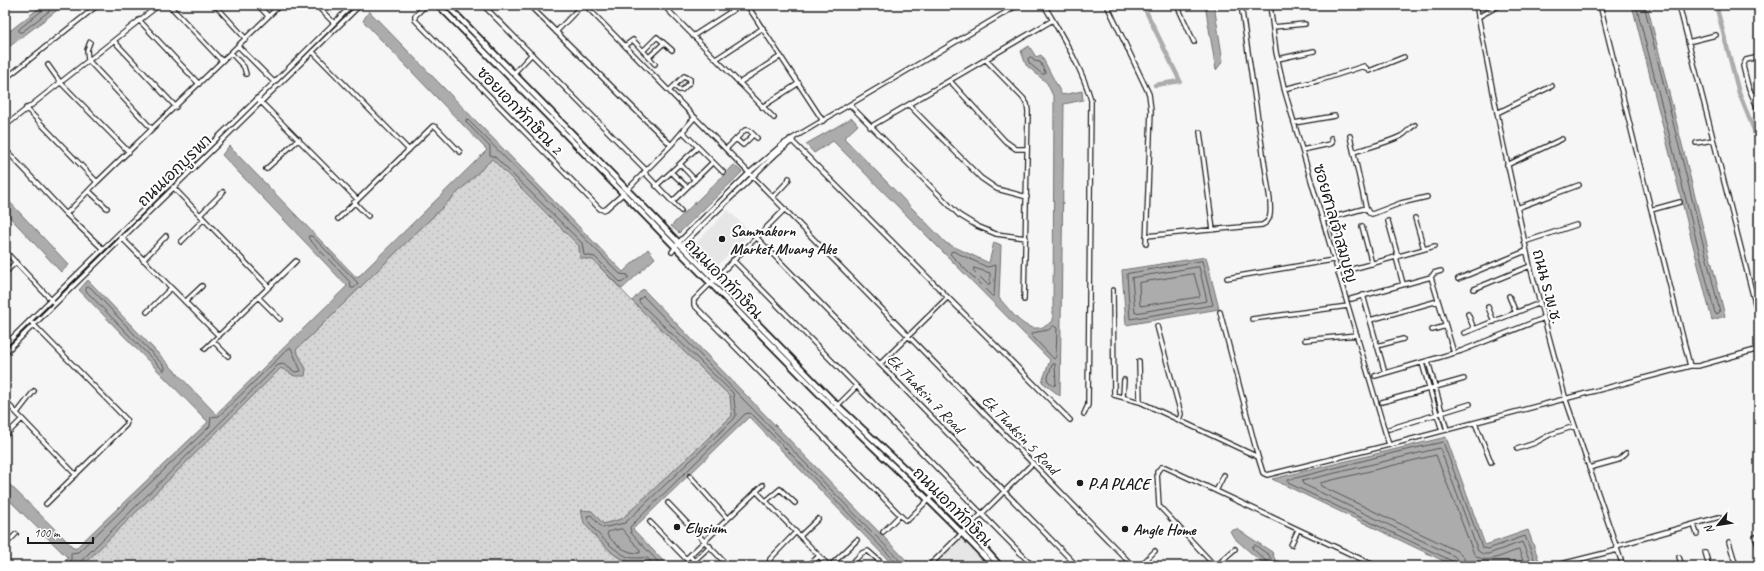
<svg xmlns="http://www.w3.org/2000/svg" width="1764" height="571" font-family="Caveat,'Playpen Sans Thai',sans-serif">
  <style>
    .built { fill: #e6e6e6 }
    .green { fill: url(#green-dots); stroke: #797979 }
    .water { fill: #acacac; stroke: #727272 }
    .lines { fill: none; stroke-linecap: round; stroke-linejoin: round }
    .shore { stroke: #565656; stroke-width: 1 }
    .canal { stroke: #acacac; stroke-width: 4.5 }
    .minor-casing { stroke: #1c1c1c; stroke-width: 6 }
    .tertiary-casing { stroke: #1c1c1c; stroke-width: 8 }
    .minor { stroke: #fff; stroke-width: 3.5 }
    .tertiary { stroke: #fff; stroke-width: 4.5 }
    .poi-dot { fill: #1c1c1c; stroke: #fff; stroke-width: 1.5 }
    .labels { text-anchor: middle; stroke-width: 4; stroke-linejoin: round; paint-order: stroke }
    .street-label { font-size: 16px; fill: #1c1c1c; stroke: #fff }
    .poi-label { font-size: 16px; font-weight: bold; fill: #1c1c1c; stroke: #fff; text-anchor: start }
  </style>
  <defs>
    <pattern id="green-dots" width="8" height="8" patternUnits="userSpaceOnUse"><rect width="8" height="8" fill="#d6d6d6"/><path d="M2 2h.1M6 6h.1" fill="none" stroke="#b7b7b7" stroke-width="1.8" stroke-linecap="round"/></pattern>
  </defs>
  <rect width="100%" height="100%" fill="#f6f6f6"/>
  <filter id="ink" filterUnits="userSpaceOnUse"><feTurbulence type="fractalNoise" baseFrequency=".025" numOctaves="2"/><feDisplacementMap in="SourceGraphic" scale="8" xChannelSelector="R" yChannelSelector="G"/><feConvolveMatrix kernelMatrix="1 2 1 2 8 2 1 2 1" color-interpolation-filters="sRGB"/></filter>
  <g filter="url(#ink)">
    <path class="built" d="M728,210L751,233L716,267L694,245Z
      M960,537L994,566H931Z"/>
    <path class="green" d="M492,159L579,246L580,258L593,260L632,301L730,396L732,416L622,519L603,524L592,511L584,523C596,537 610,556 628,562C634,563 641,562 647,562L648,566H82L282,367L294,376L306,369L296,350Z"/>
    <path class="water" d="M43,5H64L5,50V33L11,30Z
      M1205,5H1214L1223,61L1216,70Z
      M1632,5H1647L1725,316L1712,320Z
      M369,11L623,272L648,249L655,258L622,289L593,260L580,258L579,246L492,159L296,350L306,369L305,376H295L281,368L82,566H60L68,558L5,496V480L75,549L208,422L79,290L88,280L216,414L347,286L222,155L229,146L357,278L487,150L363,21Z
      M1029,46L1036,57L1041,55L1062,95L1082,91L1083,100L1064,104L1060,396L1042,382L1050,360L833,141L814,153L806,144L852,118L858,125L844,138L946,243L989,263L994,242L1001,245L999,298C1014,314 1029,341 1053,321L1054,98L1047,83L1026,65L1021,51Z
      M734,165L742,172L679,233L671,226Z
      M5,197L69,265L61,272L5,212Z
      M1206,257L1219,309L1126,325L1122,270Z
      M643,289L910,564L908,566H894L749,417L633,529L668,566H648L647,562H629L615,555L597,538L584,523L581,510L592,511L603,524L622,519L732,416L730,396L632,301Z
      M1446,437L1485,545L1528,530L1541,566H1454L1272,479Z
      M1237,529L1272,552L1275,560L1290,566H1266L1234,538L1230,531Z"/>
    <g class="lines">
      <path class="shore" d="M45,5L44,9L19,29V32H22L57,5
        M1636,5L1715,313L1717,314L1720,312L1644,5
        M1031,57L1034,61L1040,62L1045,72V74H1042L1029,63L1028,59Z
        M467,119L620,274L628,275V278L621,283L595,257L584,255L582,243L495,157L490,155V147L466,122Z
        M309,236H312L357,282L358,284L354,288H351L350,282L309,239Z
        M951,252L953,251L987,267L996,265L994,296H992L951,255Z
        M1202,261L1213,305L1130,319L1127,274Z
        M1199,267L1207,301L1135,313L1132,278Z
        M974,268L990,273V284H987L974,271Z
        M1194,274L1200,295L1199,297L1140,306L1139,283Z
        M87,287H90L165,367V370H163L86,291Z
        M1054,326L1057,328L1056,357L1054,359L1031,335L1032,333L1048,330Z
        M1055,364L1056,384L1054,386L1047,380L1052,365Z
        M622,529L640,550V553C626,554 615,544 607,535L608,532Z
        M66,566L71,560V553L78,552L210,426L211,417L219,416L289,348H291L301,371L295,372L283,364L278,365L81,561L79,566
        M652,566C651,563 651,560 647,558C641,557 634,559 628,557C617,553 588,528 587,516L591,515L602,528L625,523L734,419L736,415L733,393L639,302V300L643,296L905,566
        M662,566L631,533L630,527L745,414L748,413L752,414L895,561L897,566
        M1268,566L1267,562L1252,548L1253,546L1255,545L1269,555L1273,563L1280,566
        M1454,566L1452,561L1288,483V480L1397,452L1443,442L1482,547L1488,549L1525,536L1537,566
        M1459,566L1458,560L1454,556L1303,484L1302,481L1440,448L1478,551L1483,554H1488L1522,542L1532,566
        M1465,566L1464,558L1457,551L1321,486L1320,483L1436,455L1474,554C1487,567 1504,553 1519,550L1525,566"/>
      <path class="canal" d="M1143,5L1180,81L1155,85
        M1716,5L1739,93L1754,130L1759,151"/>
      <g class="minor-casing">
        <path id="minor" d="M169,5L222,61
          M215,5L246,39
          M258,5L268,16
          M426,5L415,16V20L600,209L603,210L606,209L624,193
          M483,5L646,170
          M529,5L671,145
          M585,5L1133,566
          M663,5L774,118
          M747,5L823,121
          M1003,5L1007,11
          M1044,5C1062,36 1081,66 1091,100L1088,405L1084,414
          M1107,5L1149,94L1151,110L1146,244
          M1177,5L1194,42
          M1270,5L1276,52L1285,92L1389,445
          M1476,5L1503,143L1530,266L1566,400L1623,566
          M1600,5L1690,366
          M1679,5L1759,319
          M1756,5L1759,19
          M319,8L334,23
          M1478,17L1500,5
          M139,20L199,84
          M1273,27L1305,24
          M556,32L582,5
          M693,36L741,5
          M114,41L176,107
          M90,42L87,50L88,60L152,129
          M1688,42L1716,35
          M238,46L274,82
          M625,46L633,40L655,64
          M643,51L657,37L672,50
          M313,52L409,150
          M231,53L244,67L246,74
          M649,57L664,43
          M1759,57L1746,60L1743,66L1748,86L1759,111
          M716,59L763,28
          M1278,59L1314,51
          M986,60L1023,98L1027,104L1028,111L1024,300
          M48,65L60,82L129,152
          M514,73L532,54
          M5,79L98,5
          M950,81L1005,141L1016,149H1027
          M739,83L781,56
          M1284,89L1321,80L1364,66L1369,71L1404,57
          M669,91L684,76L690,79V82L682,90H679L674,86
          M1752,95L1759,93
          M257,98L357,199
          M850,105L959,215L977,226L996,234L1026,238
          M909,105L981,178L997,189L1027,197
          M762,107L799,83
          M26,108L97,182
          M1497,113L1552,86
          M1294,123L1335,116
          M5,126L159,5
          M870,127L1053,20
          M683,132L723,172
          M1200,132L1213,230
          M1350,136L1366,208L1369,213L1372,214L1401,203L1427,197
          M736,139L743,145L753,135
          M790,139L1070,420
          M1696,143L1713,140
          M5,149L66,214L103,249
          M726,149L745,130H749L757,138
          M1302,150L1330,144L1332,143L1331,138
          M1354,152C1369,147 1387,143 1401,136C1407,133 1409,128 1415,125
          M680,164L695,180
          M1507,165L1562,139
          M266,169L299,139
          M644,172L681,211
          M671,172L687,187
          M656,186L698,147
          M173,187L269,287
          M628,189L671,145L695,117
          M89,191L107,208
          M773,197L788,181L789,178
          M354,202L368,216
          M672,202L713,162
          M1517,208L1579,185
          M785,209L694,300V305L905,520H908L933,495
          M1651,210L1680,202
          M66,214L97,182L280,5
          M200,215L223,192
          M1415,218L1424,249
          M338,219L433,126L436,127L460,152
          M1323,220L1366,208
          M1388,221L1398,257
          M1362,226L1372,264
          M1333,227L1346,271
          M1146,236L1262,225C1273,220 1270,210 1270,200L1241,5
          M121,237L219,336
          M757,238L1077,566
          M181,242L204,219
          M1524,242L1576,225
          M681,246L775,155L793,140
          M5,251L55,304
          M672,252L679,242L749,173L783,144L1018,5
          M1396,257L1403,284
          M143,260L166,236
          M733,260L1033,566
          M5,273L16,262
          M1338,273L1435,246
          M1431,277L1454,353
          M1227,278L1333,260
          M1458,279L1526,251
          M1474,289L1530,266
          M1113,290L1114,395L1140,402L1258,457
          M1363,295L1385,373
          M1509,296L1516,313
          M258,297L280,319
          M1351,299L1431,277L1434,273L1441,271
          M185,302L202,286
          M1488,307L1494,322
          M147,312L171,288
          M1220,312L1258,457L1263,473L1267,475L1389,445L1690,366H1698L1759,349
          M1468,314L1474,329
          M1252,319L1348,306
          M1370,320L1438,301
          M32,323L126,419L127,422L126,425L46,504
          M1157,326L1181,414L1179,420
          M1432,330L1446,326
          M1464,333L1540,303
          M1305,340L1357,335
          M213,341L228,356
          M5,345C120,231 238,120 352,5
          M1377,346L1403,339
          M205,349L296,261
          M5,353L360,5
          M1139,361L1140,402
          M1428,361L1447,430
          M1422,363L1442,431
          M880,364L947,298
          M1375,376L1461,351L1544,318
          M1123,396L1124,380
          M5,401L76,475
          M1382,402L1464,379
          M836,407L856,387
          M17,413L34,391
          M1475,423L1491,462
          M1389,429L1470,404
          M5,436L22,419
          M1517,449L1535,443L1551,434L1575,426
          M1589,468L1618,460L1626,453
          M690,476L727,518
          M756,491L829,566
          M1216,491L1224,475
          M766,501L780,489L795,503
          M668,503L728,566
          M650,522L686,559L763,485
          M1694,525L1697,534
          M883,532L900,515
          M800,536L818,519
          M1755,537L1759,547
          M1729,542L1736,566
          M5,545L16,534
          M1291,545L1298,530
          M1616,546L1719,517
          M1705,552L1709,566
          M690,556L694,561L710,546
          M1679,557L1682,566
          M1648,564L1649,566
          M1557,565L1617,550
          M769,566L770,559L796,532
          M808,566L819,556
          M830,566L857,540
          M849,566L862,553L868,551L885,566
          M929,566L1033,463
          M1140,566L1155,551
          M1215,566L1159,506L1157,472L1161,467H1165L1376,566
          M1216,566L1235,549"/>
      </g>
      <g class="tertiary-casing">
        <path id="tertiary" d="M438,5C571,138 700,274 832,407C886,461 942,510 993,566
          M447,5L837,405L933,495L967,529L1000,566"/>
      </g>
      <use href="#minor" class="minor"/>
      <use href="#tertiary" class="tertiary"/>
    </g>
  </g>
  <g class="poi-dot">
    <circle cx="722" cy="239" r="4"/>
    <circle cx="1080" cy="483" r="4"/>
    <circle cx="677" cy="527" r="4"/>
    <circle cx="1125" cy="529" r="4"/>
  </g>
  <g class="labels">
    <g class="street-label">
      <text transform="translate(520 110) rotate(46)" y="6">ซอยเอกทักษิณ 2</text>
      <text transform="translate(174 170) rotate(-44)" y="6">ถนนเอกบูรพา</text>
      <text transform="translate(1336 223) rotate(74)" y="6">ซอยศาลเจ้าสมบุญ</text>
      <text transform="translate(724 278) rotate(46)" y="6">ถนนเอกทักษิณ</text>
      <text transform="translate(1548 286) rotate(75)" y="6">ถนน ร.พ.ช.</text>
      <text transform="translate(926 393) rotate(46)" y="6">Ek Thaksin 7 Road</text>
      <text transform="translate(1021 434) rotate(46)" y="6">Ek Thaksin 5 Road</text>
      <text transform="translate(953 506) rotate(45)" y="6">ถนนเอกทักษิณ</text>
    </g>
    <g class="poi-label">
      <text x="730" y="236">Sammakorn<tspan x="730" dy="18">Market Muang Ake</tspan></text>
      <text x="1088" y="489">P.A PLACE</text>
      <text x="685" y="533">Elysium</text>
      <text x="1133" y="535">Angle Home</text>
    </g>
  </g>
  <rect width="1764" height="571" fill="none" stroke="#fff" stroke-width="20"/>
  <rect x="10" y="10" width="1744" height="551" fill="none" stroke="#1c1c1c" stroke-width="1.5" filter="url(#ink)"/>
  <g transform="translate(1718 525) rotate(240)" stroke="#ffffff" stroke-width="3" paint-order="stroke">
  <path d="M0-3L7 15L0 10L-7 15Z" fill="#1c1c1c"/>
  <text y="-6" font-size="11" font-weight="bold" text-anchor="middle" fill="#1c1c1c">N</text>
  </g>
  <path d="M28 537v6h65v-6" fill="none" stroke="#1c1c1c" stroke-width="2"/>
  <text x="34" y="537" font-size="12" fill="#1c1c1c" stroke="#ffffff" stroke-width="3" paint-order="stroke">100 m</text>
</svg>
